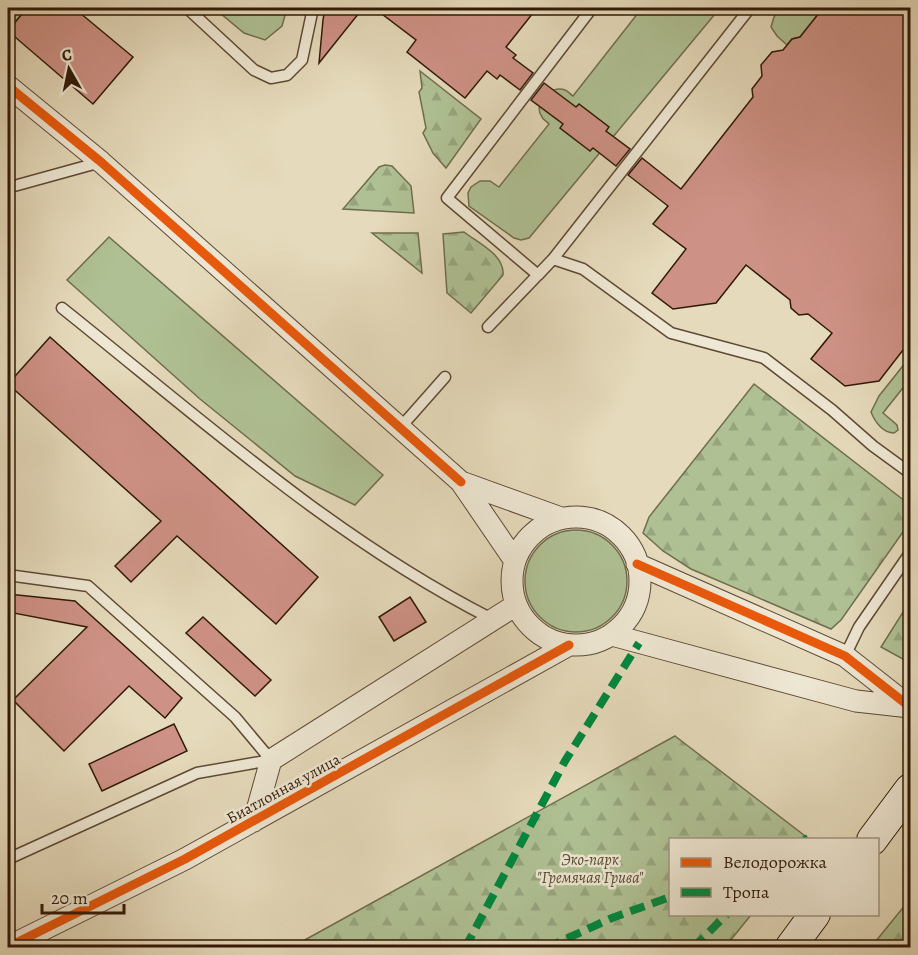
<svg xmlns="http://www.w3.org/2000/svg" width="918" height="955" font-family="Alegreya,serif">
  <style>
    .green { fill: #afc194; stroke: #706d4e; stroke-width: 1.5 }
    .forest { fill: url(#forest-firs); stroke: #706d4e; stroke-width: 1.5 }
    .building { fill: #ce9185; stroke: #311907; stroke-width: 1.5 }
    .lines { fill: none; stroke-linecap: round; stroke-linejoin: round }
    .lane-casing { stroke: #5e4934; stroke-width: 13 }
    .street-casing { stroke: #5e4934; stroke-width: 23 }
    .secondary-casing { stroke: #311907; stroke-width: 32 }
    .lane { stroke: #eee7d3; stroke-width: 10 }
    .street { stroke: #eee7d3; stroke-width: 21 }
    .secondary { stroke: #eee7d3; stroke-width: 30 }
    .quiet { stroke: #00873e; stroke-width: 8; stroke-dasharray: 15 8; stroke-linecap: butt }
    .cycleway-casing { stroke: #eee7d3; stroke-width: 13 }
    .cycleway { stroke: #e8590c; stroke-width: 9 }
    .labels { text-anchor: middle; stroke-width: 5; stroke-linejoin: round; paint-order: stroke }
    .street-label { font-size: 16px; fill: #311907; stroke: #eee7d3 }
    .park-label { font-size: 16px; font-style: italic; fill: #574b31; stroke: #eee7d3 }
  </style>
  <defs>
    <pattern id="forest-firs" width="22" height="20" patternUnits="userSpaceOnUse" patternTransform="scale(1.5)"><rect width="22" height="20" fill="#afc194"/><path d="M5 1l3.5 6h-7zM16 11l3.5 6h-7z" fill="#97a57e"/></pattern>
  </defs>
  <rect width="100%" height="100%" fill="#e5dabb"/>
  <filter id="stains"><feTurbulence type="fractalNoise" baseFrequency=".00333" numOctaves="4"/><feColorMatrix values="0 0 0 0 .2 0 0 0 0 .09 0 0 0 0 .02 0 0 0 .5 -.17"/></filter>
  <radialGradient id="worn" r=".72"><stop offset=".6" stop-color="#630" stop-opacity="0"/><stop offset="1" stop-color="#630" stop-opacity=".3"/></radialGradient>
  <path class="green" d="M214,8H287L282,26L265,40L244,33Z
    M642,8H720L529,238L521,240L514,238L469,206L468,193L471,187L480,181H490L499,187L549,124C547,121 543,120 542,117C532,104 551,84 565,90C568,91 570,94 573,96Z
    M781,8H823L800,37L792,39L787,45L777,36L771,27L774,17Z
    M109,237L383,475L355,505L295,476L200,399L67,280Z
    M910,357V379L883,413L897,425L898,430L894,433C883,433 875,422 871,412L879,396Z
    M525 581a51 51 0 1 1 102 0a51 51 0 1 1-102 0Z"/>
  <path class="forest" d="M8,8H27L8,30Z
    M420,71L481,119L446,168L433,153L423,133L426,128L419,92L422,88Z
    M385,165L392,166L411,186L414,213L343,209L379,167Z
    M464,232C478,243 505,255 503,275L471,313L447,293L443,234Z
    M372,233H418L422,273Z
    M754,384L910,505V522L841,620L831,629L691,569L663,551L643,533L649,517Z
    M910,601V663L881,647Z
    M675,736L809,839L670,840V914L751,915L725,947H292Z
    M910,899V947H871Z"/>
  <path class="building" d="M27,8H74L133,57L93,104L8,31Z
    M325,8H363L319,63L323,20Z
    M374,8H537L506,47L516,55L513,58L533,73L520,90L500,75L497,79L487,71L465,98L407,52L416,40Z
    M823,8H910V341L879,381L845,386L811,359L832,333L808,314L799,315L791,308L790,300L746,265L716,303L673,309L652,293L686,249L653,224L668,206L628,175L642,158L681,189L753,97L752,89L762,76L761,65L772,52L783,50L792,39L800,37Z
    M544,83L576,107L579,104L609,127L606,131L630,149L616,166L593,148L590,151L560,128L563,124L531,100Z
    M50,337L318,577L276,624L177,536L131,582L115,566L161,521L8,384Z
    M8,594L75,601L182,698L165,718L129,686L64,751L13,700L87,627L8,612Z
    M410,597L426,622L394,641L379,617Z
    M203,617L271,680L255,696L186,633Z
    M174,724L187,751L102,791L89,764Z"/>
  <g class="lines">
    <g class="lane-casing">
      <path id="lane" d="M187,8L254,70L271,78L287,75L302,60L313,8
        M592,8L447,198L538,275L553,259L583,269L671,333L764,358L832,410L873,446L910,473
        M8,185L14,186L101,162
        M62,308C200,418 334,539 492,619
        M488,327L553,259L750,8
        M400,428L445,377
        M8,577L15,576L88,586L235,717L271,760
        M845,656L859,627L910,553
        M8,859L197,773L271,760"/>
    </g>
    <g class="street-casing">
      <path id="street" d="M8,86L101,162L461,482
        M512 581a64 64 0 1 1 128 0a64 64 0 1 1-128 0Z
        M515,561L461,482L561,518
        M637,564L845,656L910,707
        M612,635L856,701L910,707
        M254,821L271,760L516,605
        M8,947L185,859L569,645"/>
    </g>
    <g class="secondary-casing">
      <path id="secondary" d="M872,840L910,789
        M790,948L815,914"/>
    </g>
    <use href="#lane" class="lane"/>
    <use href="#street" class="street"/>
    <use href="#secondary" class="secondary"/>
    <path class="quiet" d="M804,840L808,838
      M465,948L565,761L639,643
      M546,948L612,918L670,897
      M693,948L727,914"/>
    <g class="cycleway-casing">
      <path id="cycleway" d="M8,86L101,162L461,482
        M637,564L845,656L910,707
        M8,947L185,859L569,645"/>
    </g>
    <use href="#cycleway" class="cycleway"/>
  </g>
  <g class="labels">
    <g class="street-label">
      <text transform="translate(283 788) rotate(-29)" y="6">Биатлонная улица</text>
    </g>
    <g class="park-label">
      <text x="590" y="865">Эко-парк<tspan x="590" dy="18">"Гремячая Грива"</tspan></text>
    </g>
  </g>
  <rect width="918" height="955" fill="none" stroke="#e5dabb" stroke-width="30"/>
  <rect x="9" y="9" width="900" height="937" fill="none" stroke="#311907" stroke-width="3"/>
  <rect x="15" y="15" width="888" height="925" fill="none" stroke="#311907" stroke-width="1.5"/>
  <rect x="669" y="838" width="210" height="78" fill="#eee7d3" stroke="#a29581" stroke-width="1.5"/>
  <rect x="681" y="858" width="30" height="9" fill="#e8590c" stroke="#a29581" stroke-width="1.5"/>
  <text x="723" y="868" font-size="18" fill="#311907">Велодорожка</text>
  <rect x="681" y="888" width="30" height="9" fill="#00873e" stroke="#a29581" stroke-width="1.5"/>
  <text x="723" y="898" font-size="18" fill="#311907">Тропа</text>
  <g transform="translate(69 69) rotate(351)" stroke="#eee7d3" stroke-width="4.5" paint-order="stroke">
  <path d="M0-4.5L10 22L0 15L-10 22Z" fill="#311907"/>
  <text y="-9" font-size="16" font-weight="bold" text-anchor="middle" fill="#311907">С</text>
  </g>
  <path d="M42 904v9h82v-9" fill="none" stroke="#311907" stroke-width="3"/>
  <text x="51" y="904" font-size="18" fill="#311907" stroke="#eee7d3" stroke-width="4.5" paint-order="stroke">20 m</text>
  <rect width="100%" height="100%" filter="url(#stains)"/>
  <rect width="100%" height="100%" fill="url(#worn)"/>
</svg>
